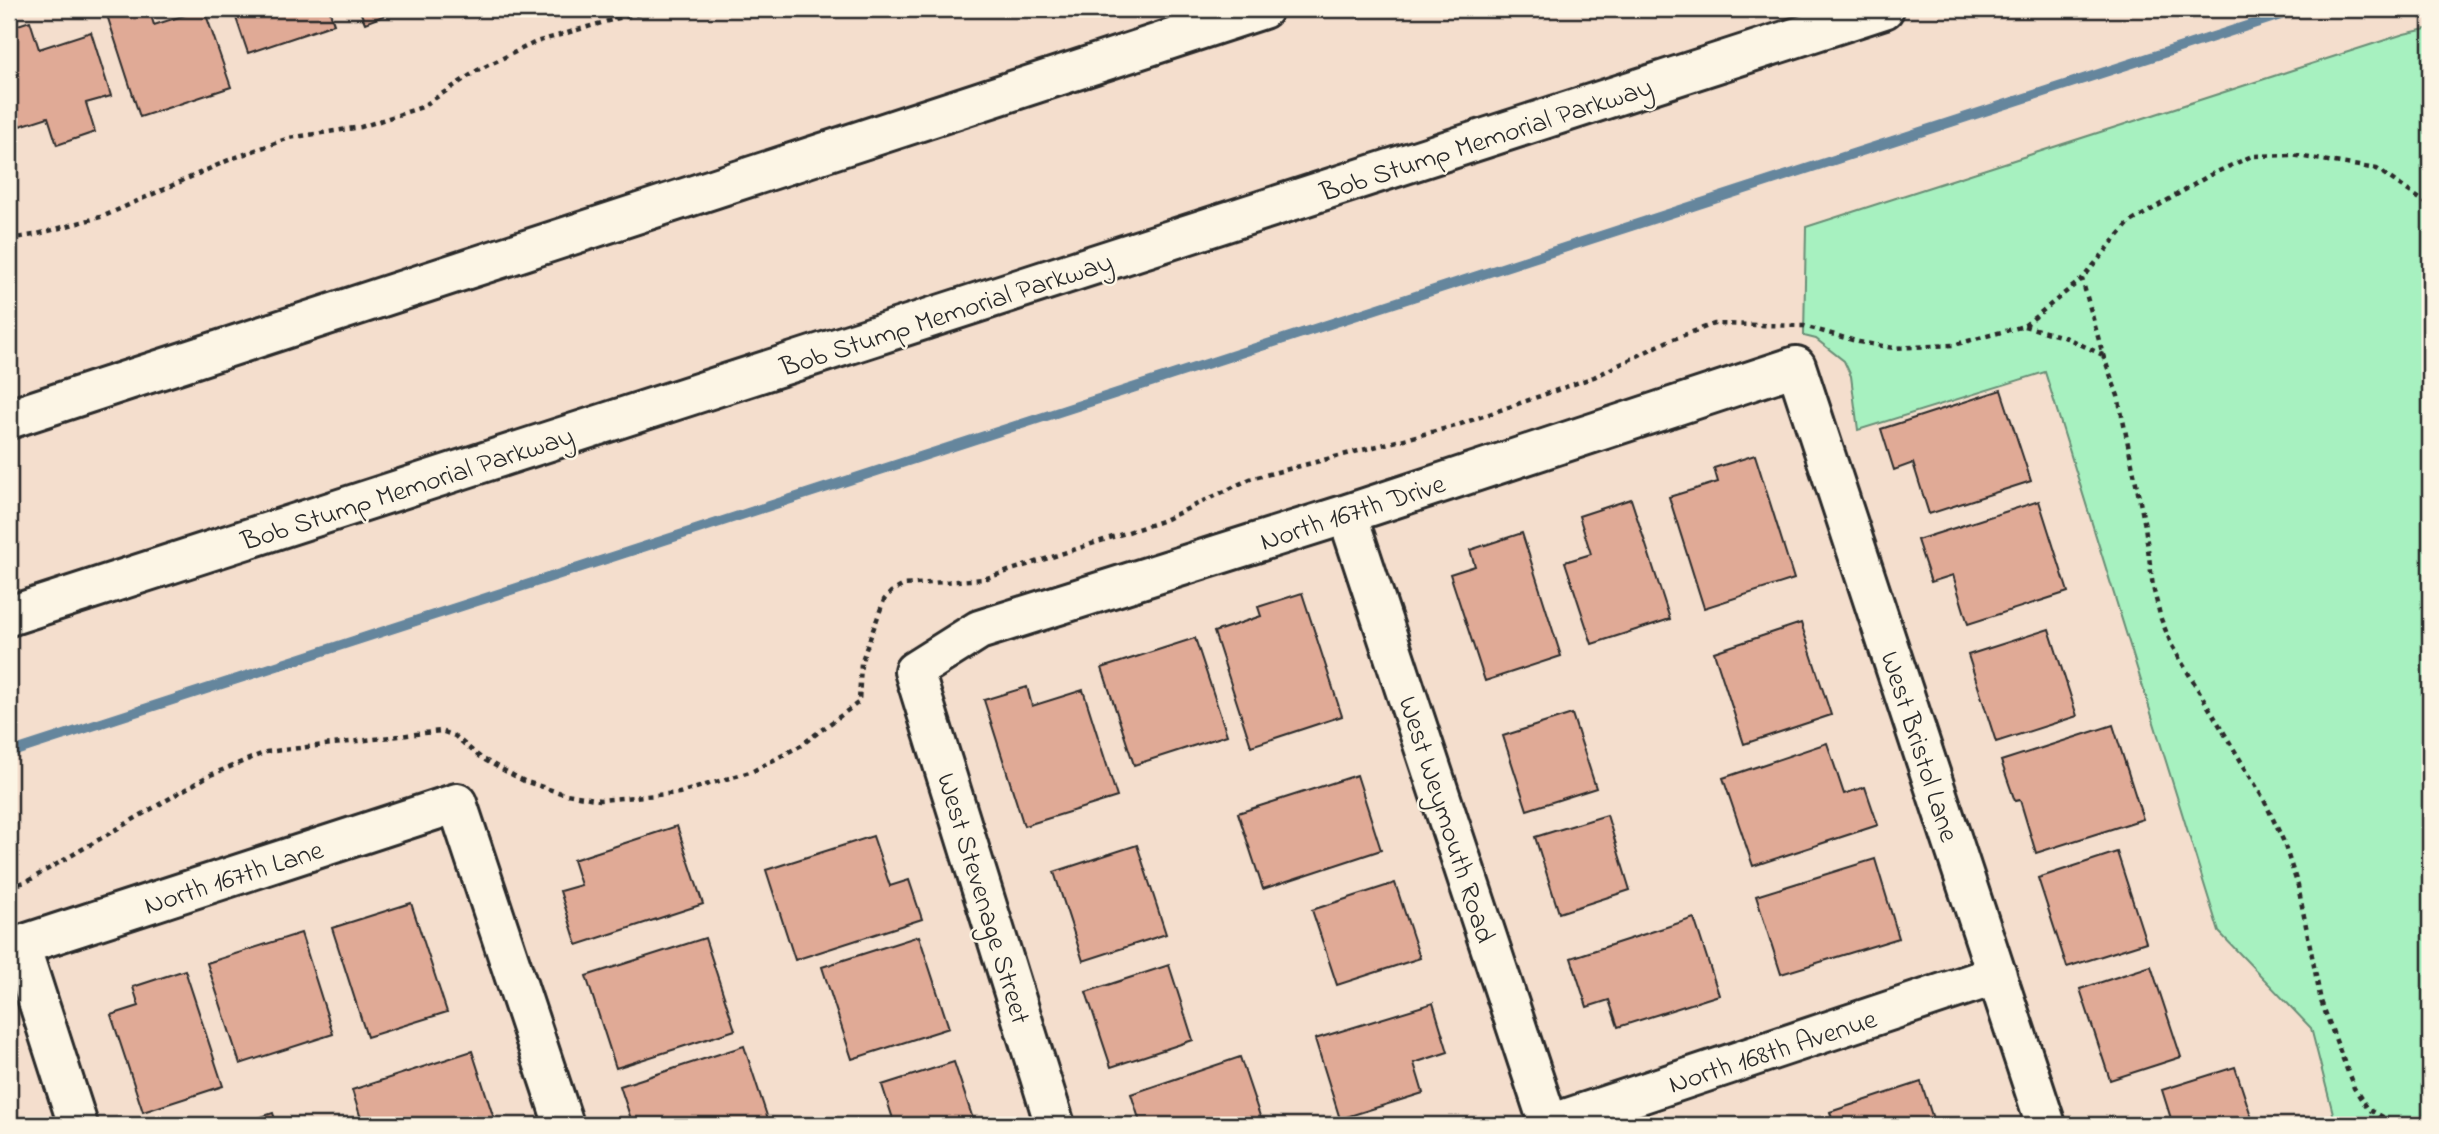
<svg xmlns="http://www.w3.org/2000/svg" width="2439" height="1134" font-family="'Indie Flower',sans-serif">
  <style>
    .park { fill: #a7f1c0; stroke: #698e76; stroke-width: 2 }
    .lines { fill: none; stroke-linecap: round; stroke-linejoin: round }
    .stream { stroke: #65869d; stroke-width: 10 }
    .building { fill: #e0aa96; stroke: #2b2b2b; stroke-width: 2 }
    .minor-casing { stroke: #2b2b2b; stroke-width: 44 }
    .highway-casing { stroke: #2b2b2b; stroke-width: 44 }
    .path { stroke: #2b2b2b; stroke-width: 4.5; stroke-dasharray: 5 5; stroke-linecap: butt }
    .minor { stroke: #fcf5e5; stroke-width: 38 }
    .highway { stroke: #fcf5e5; stroke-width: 38 }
    .labels { text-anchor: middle; stroke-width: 5; stroke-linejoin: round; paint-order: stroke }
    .street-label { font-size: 28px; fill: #2b2b2b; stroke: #fcf5e5 }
  </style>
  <rect width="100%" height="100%" fill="#f4decd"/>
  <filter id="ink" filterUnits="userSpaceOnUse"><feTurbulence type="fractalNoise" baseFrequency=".0143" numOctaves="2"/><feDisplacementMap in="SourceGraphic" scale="14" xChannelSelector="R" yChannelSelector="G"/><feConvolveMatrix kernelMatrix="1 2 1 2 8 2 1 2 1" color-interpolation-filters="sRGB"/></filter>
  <g filter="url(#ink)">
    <path class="park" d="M2430,28V1125H2336L2311,1028L2219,932L2045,372L1858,430L1851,376L1844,361L1816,339L1804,336L1806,227L2404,34Z"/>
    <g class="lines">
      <path class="stream" d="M9,753L2299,9"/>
    </g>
    <path class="building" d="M105,9H149L154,25L204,9L231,87L140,117Z
      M233,9H329L334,24L248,53Z
      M359,9H401L365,23Z
      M30,21L39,49L91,32L111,96L86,103L95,132L57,145L48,117L20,126L9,91V28Z
      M2001,390L2031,481L1929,514L1913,463L1894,470L1881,429Z
      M1755,455L1794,579L1704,608L1669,497L1718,482L1714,468Z
      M1631,499L1670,619L1592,644L1565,562L1591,554L1579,516Z
      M2039,501L2068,592L1968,624L1953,575L1931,582L1917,540Z
      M1522,533L1561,656L1485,681L1450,574L1475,566L1470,550Z
      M1302,593L1342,716L1251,746L1214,632L1261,616L1258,607Z
      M1801,623L1831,715L1744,744L1714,652Z
      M2049,629L2077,716L1996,742L1968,655Z
      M1195,638L1227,735L1134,765L1102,668Z
      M1027,687L1032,706L1083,690L1117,797L1024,826L984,700Z
      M1572,714L1596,788L1527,810L1503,736Z
      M2113,725L2143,819L2036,853L2020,800L2015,801L2001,761Z
      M1827,743L1844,794L1865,787L1878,825L1753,866L1723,778Z
      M1357,775L1381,850L1263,889L1238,813Z
      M1607,815L1630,890L1559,913L1535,837Z
      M677,826L703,904L577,945L560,891L581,885L573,860Z
      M873,836L890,886L909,880L922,919L795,960L766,870Z
      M1137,845L1166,934L1083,961L1054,872Z
      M2117,852L2146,942L2067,967L2038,878Z
      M1875,859L1899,938L1781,974L1756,896Z
      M1395,883L1420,958L1337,985L1312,910Z
      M411,903L447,1012L367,1037L332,928Z
      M1694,918L1719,995L1618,1027L1609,1000L1587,1007L1571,958Z
      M301,933L333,1034L240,1064L207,963Z
      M919,936L949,1028L852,1059L822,967Z
      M705,938L735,1030L616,1068L586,976Z
      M1169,965L1193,1040L1111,1067L1086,992Z
      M2151,966L2181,1057L2110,1080L2080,989Z
      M185,970L223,1086L143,1112L111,1015L139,1006L133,987Z
      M1433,1003L1448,1052L1414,1063L1423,1093L1340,1119L1315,1039Z
      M744,1046L770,1125H653L651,1120L633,1125L620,1086Z
      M472,1051L496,1125H363L352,1090Z
      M1240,1057L1263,1125H1141L1131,1094Z
      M954,1062L975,1125H895L882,1085Z
      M2235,1067L2254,1125H2173L2162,1090Z
      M1921,1082L1935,1125H1834L1830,1112Z
      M273,1113L277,1125H236Z"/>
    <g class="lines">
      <g class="minor-casing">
        <path id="minor" d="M1347,514L1549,1125
          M20,945L78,1125
          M9,949L457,803L564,1125
          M1055,1125L914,671L979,630L1347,514L1796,366L2046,1125
          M1547,1125L1997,975"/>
      </g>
      <g class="highway-casing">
        <path id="highway" d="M9,419L1263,9
          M9,616L1884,9"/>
      </g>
      <path class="path" d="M615,19L621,9
        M9,239L34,235L104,216L231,159L289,138L361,127L422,107L478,70L536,42L615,19L663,9
        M2024,326L2067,338L2103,355L2082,279
        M2103,355L2118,396L2145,526L2153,587L2161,619L2172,646L2263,798L2283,840L2298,886L2321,1001L2354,1088L2368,1109L2398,1125
        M9,886L26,882L208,776L266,752L441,731L455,736L481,758L524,781L561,793L600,800L679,793L753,771L800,746L859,702L861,663L884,600L891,592L904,585L984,579L1162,521L1250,479L1455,426L1594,377L1668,341L1714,324L1804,326L1859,342L1894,348L1953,345L2024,326L2082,279L2129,223L2210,175L2252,156L2292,155L2377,169L2430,206"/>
      <use href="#minor" class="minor"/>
      <use href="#highway" class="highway"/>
    </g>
  </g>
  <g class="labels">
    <g class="street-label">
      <text transform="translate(1486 138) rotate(-18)" y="10">Bob Stump Memorial Parkway</text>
      <text transform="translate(946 313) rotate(-18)" y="10">Bob Stump Memorial Parkway</text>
      <text transform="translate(407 487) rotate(-18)" y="10">Bob Stump Memorial Parkway</text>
      <text transform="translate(1352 511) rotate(-18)" y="10">North 167th Drive</text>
      <text transform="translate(1921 746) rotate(72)" y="10">West Bristol Lane</text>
      <text transform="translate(1448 819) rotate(72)" y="10">West Weymouth Road</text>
      <text transform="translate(233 876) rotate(-18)" y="10">North 167th Lane</text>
      <text transform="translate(985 898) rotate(73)" y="10">West Stevenage Street</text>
      <text transform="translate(1772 1050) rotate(-18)" y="10">North 168th Avenue</text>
    </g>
  </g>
  <rect width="2439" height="1134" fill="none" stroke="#fcf5e5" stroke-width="35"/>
  <rect x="18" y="18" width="2404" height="1099" fill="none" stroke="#2b2b2b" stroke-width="2.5" filter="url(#ink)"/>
</svg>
